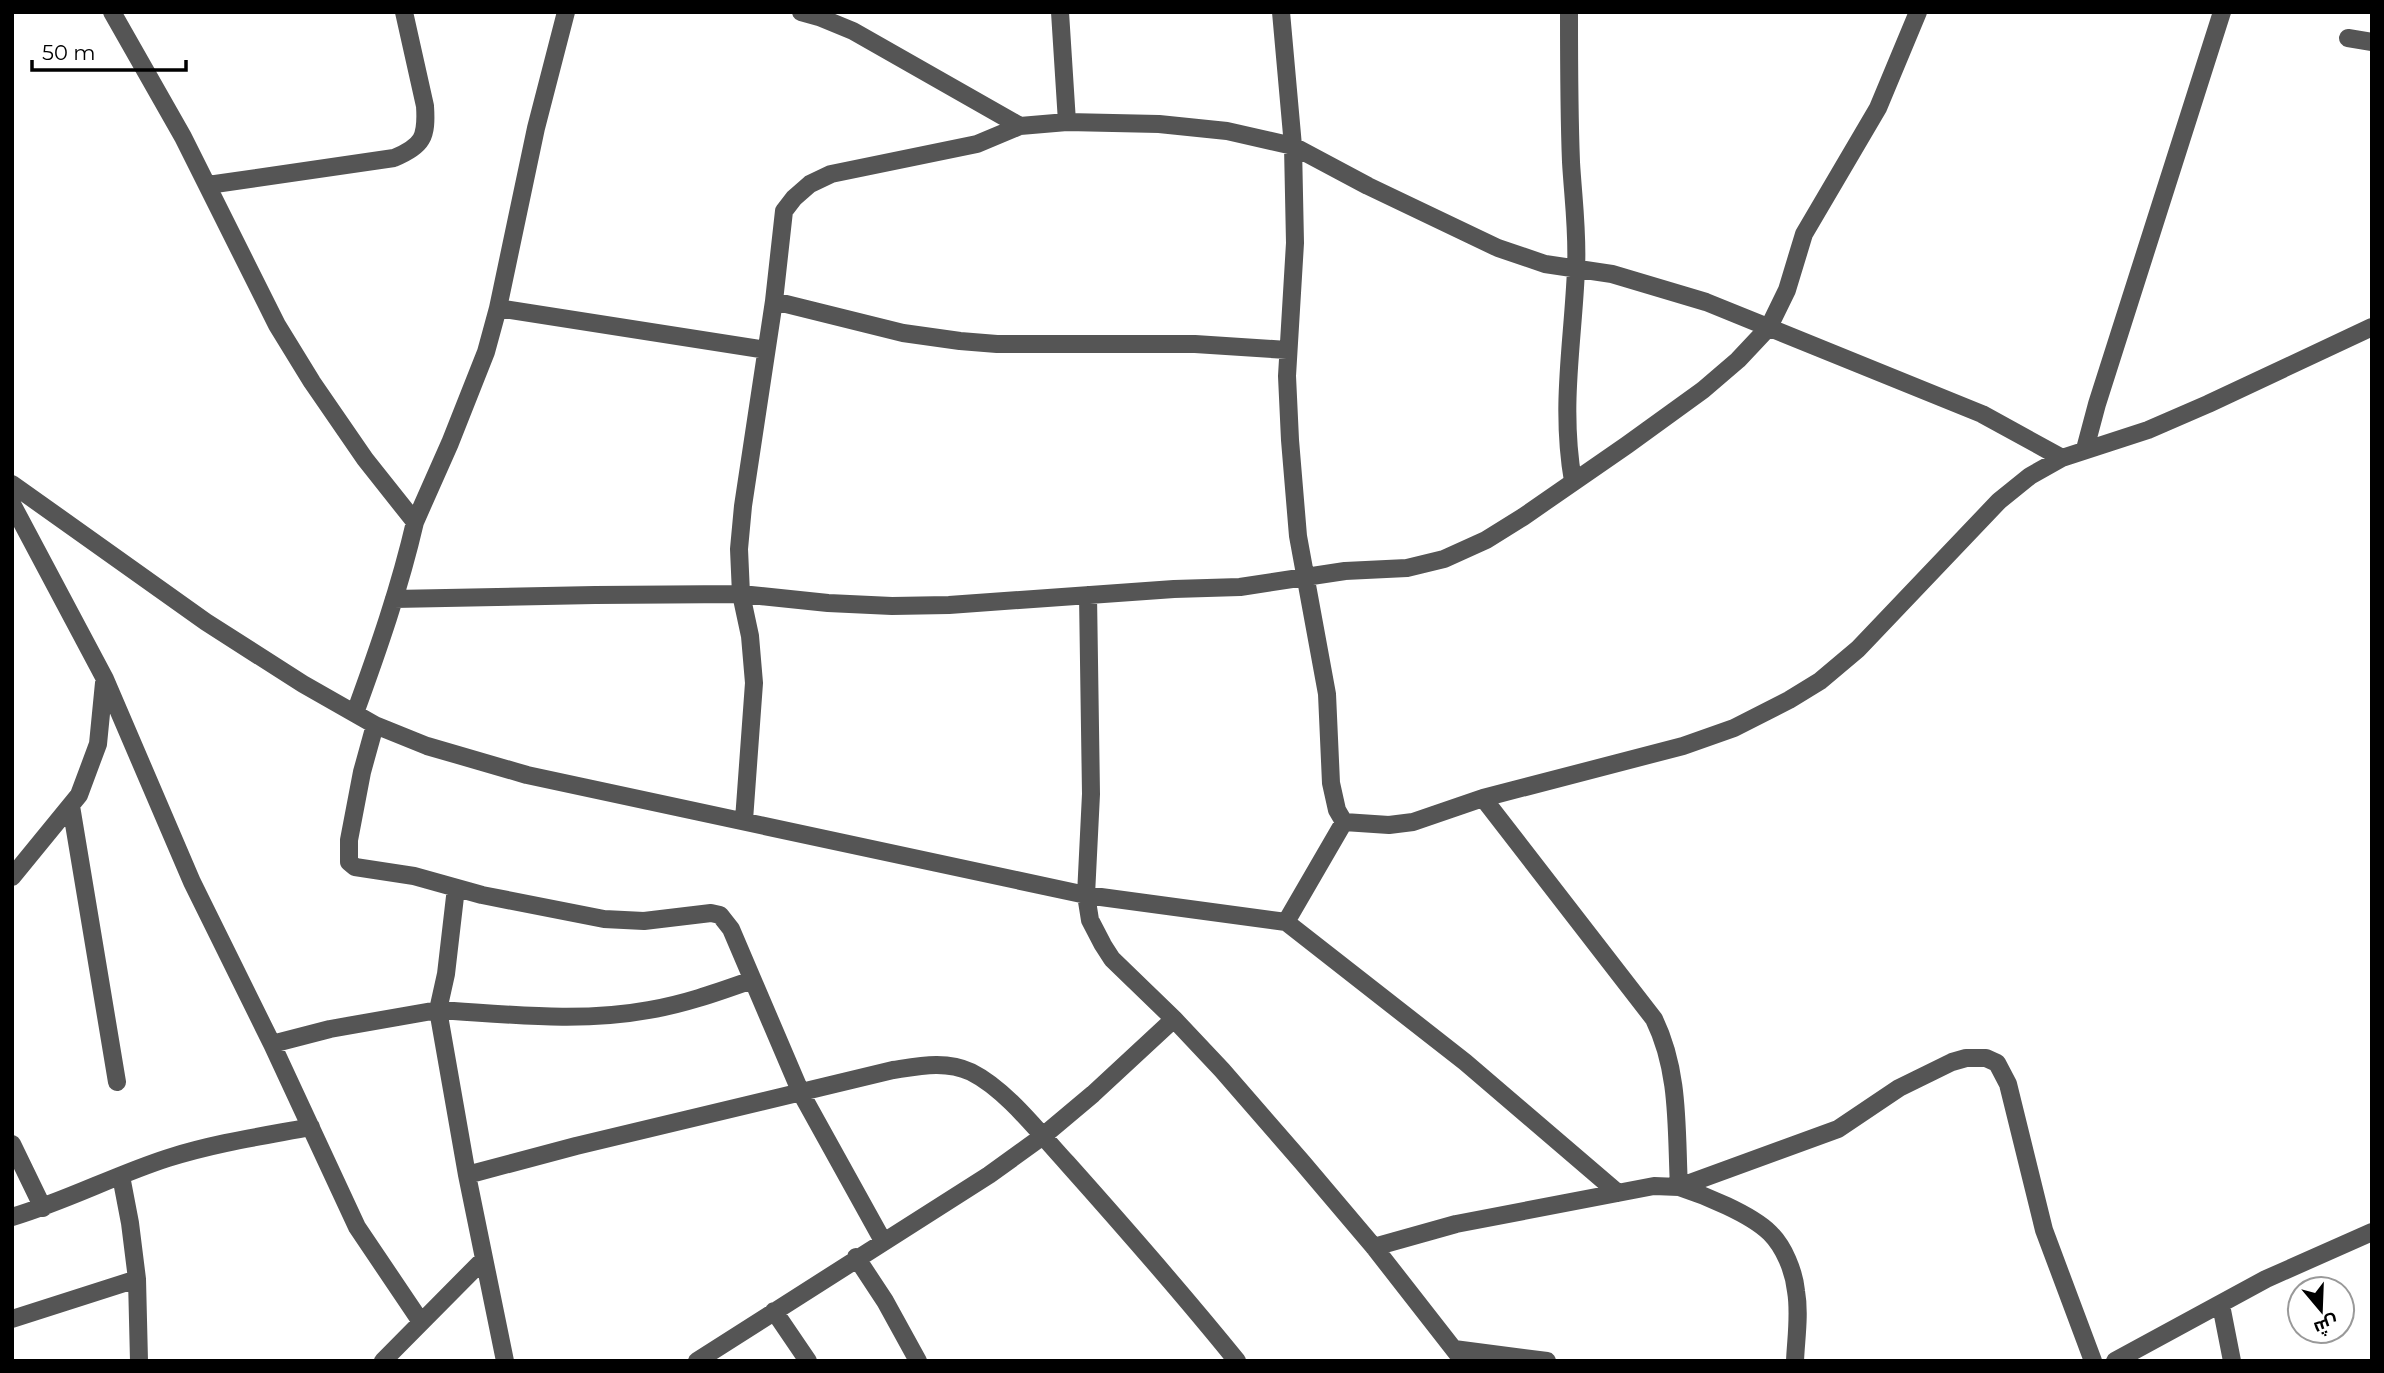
<svg xmlns="http://www.w3.org/2000/svg" width="2384" height="1373" font-family="Montserrat,Cairo,sans-serif">
  <style>
    .lines { fill: none; stroke-linecap: round; stroke-linejoin: round }
    .minor { stroke: #555; stroke-width: 18 }
  </style>
  <rect width="100%" height="100%" fill="#fff"/>
  <g class="lines">
    <path class="minor" d="M112,12L183,137L277,325L312,382L365,459L415,522C400,587 378,650 355,713
      M801,12L819,17L853,31L1020,126
      M1060,12L1067,122
      M1281,12L1293,146L1295,243L1287,376L1290,440L1298,536L1327,694L1331,783L1337,810L1344,822
      M1569,12C1569,62 1569,112 1571,162C1573,197 1578,233 1576,269C1573,343 1560,406 1573,481
      M2348,38L2372,42
      M208,185L394,158C423,146 427,137 425,106L404,12
      M774,301L903,333L960,341L997,344H1195L1287,350
      M498,308L766,350
      M2085,449L2097,404L2222,12
      M12,484L206,622L303,684L375,725L427,746L527,775L1086,895L1286,922L1465,1062L1618,1193
      M12,504L105,679L192,882L272,1044L357,1227L421,1322
      M415,522L450,443L486,352L498,308L536,128L566,12
      M1088,595L1091,794L1086,895L1090,920L1103,945L1112,959L1174,1019L1222,1070L1302,1162L1374,1247L1463,1361
      M394,599L595,595L741,594L828,603L892,606L949,605L1174,589L1240,587L1345,571L1407,568L1444,559L1486,540L1523,517L1627,445L1703,390L1738,360L1769,327L1787,290L1804,234L1878,108L1918,12
      M375,725L362,772L349,840V862L355,867L414,876L482,895L604,919L644,921L711,913L720,915L731,929L801,1093L883,1241
      M1483,798L1654,1019C1680,1072 1676,1130 1679,1187C1704,1195 1751,1214 1770,1233C1784,1247 1794,1271 1796,1291C1800,1314 1796,1338 1795,1361
      M71,806L117,1082
      M744,820L754,683L750,636L741,594L739,549L743,506L774,301L784,211L794,198L810,184L831,174L977,144L1020,126L1067,122L1159,124L1227,131L1293,146L1368,186L1498,248L1545,264L1612,274L1706,302L1982,414L2062,458
      M12,877L79,795L98,744L104,683
      M456,888L446,974L438,1010C507,1014 579,1023 649,1010C685,1004 718,992 752,980
      M1286,922L1344,822L1389,825L1413,822L1483,798L1683,746L1734,728L1789,700L1820,681L1858,649L1999,501L2030,476L2062,458L2148,430L2208,404L2372,327
      M272,1044L330,1029L438,1010L467,1175L505,1361
      M12,1144L43,1208
      M467,1175L576,1146L893,1070C919,1066 946,1060 971,1072C1007,1090 1040,1134 1067,1163C1125,1228 1182,1293 1237,1361
      M121,1176L130,1223L137,1279L139,1361
      M12,1217C66,1201 115,1175 168,1158C215,1143 263,1136 311,1127
      M1374,1247L1456,1224L1654,1186L1679,1187L1838,1129L1899,1088L1952,1062L1966,1058H1986L1997,1063L2008,1084L2044,1230L2093,1361
      M856,1257L885,1301L918,1361
      M2221,1305L2232,1361
      M774,1311L808,1361
      M12,1319L137,1279
      M1454,1349L1547,1361
      M383,1361L484,1259
      M697,1361L989,1175L1043,1136L1093,1094L1174,1019
      M2115,1361L2266,1279L2372,1232"/>
  </g>
  <rect width="2384" height="1373" fill="none" stroke="#000000" stroke-width="28"/>
  <g transform="translate(2321 1310) rotate(161)"><circle r="33" fill="#ffffff" stroke="#999999" stroke-width="2"/>
  <path d="M0-5L12 26L0 18L-12 26Z" fill="#000000"/>
  <text y="-10" font-size="19" font-weight="bold" text-anchor="middle" fill="#000000">ش</text>
  </g>
  <path d="M32 60v10h154v-10" fill="none" stroke="#000000" stroke-width="3.5"/>
  <text x="42" y="60" font-size="21" fill="#000000" stroke="#ffffff" stroke-width="5" paint-order="stroke">50 m</text>
</svg>
